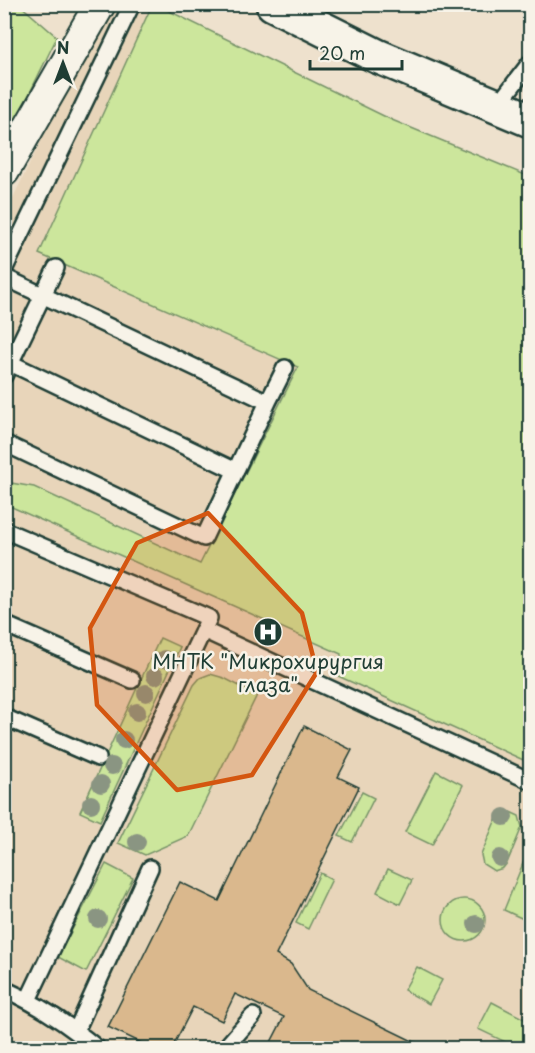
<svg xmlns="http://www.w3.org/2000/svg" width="535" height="1053" font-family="'Playpen Sans',sans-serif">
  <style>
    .built { fill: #e8d5ba }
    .green { fill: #cce69c; stroke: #769268; stroke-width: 1.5 }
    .building { fill: #dab88d; stroke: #1f3d34; stroke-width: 1.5 }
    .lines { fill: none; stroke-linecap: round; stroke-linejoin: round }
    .service-casing { stroke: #1f3d34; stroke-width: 20 }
    .minor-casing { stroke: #1f3d34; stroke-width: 34 }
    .primary-casing { stroke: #1f3d34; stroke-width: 38 }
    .service { stroke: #f7f3e8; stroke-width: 15 }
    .minor { stroke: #f7f3e8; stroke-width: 30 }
    .primary { stroke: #f7f3e8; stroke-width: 33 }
    .tree { fill: #8a9582 }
    .marked { fill: #d45610; fill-opacity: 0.2; stroke: #d45610; stroke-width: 4.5; stroke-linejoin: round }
    .labels { text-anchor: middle; stroke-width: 5; stroke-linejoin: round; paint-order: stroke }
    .poi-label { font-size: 20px; fill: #1f3d34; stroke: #f7f3e8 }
  </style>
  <rect width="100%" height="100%" fill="#eee1cd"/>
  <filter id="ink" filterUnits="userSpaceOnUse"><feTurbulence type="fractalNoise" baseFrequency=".0167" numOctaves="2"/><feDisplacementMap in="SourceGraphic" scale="12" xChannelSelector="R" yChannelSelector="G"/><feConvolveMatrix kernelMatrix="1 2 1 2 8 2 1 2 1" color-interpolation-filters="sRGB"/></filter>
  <g filter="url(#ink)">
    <path class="built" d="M108,5H157L392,120L530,177V1048H5L4,216Z"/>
    <path class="green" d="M5,5H20L57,37L5,144Z
      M152,5H157L392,120L530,177V763L338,676L341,654L5,504V482L34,487L200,564L298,367L39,254Z
      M160,638L180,647L100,821L80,812Z
      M210,674L224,678L257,695L188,836L145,855L118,843L194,685L200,678Z
      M436,771L463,785L432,845L405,832Z
      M362,792L374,798L352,842L339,836Z
      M508,811L519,816L522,827L507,863L503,868L494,871L483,864L481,855L496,819L499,814Z
      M530,846V922L504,910Z
      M106,864L133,878L86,972L58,957Z
      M388,869L412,880L400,904L377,892Z
      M320,873L332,879L308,929L296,923Z
      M443 920a21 21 0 1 1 42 0a21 21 0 1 1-42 0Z
      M417,967L442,980L429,1004L404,990Z
      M492,1002L530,1022V1048H518L478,1029Z"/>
    <path class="building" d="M304,726L352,750L338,777L359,787L276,955L291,964L308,990L427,1048H268L284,1017L235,994L222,1021L193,1007L172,1048H152L108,1027L180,882L219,901Z"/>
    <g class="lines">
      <g class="service-casing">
        <path id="service" d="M497,106L530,63
          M4,270L132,4
          M4,277L268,402L204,538L4,443
          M4,360L236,471
          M4,376L56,268
          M268,402L285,368
          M4,530L209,618L28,1000
          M4,624L132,680
          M203,630L530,781
          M4,717L98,758
          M4,989C38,1004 69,1025 97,1048
          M76,1031L150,868
          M225,1048L253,1016"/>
      </g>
      <g class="minor-casing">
        <path id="minor" d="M4,171L100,4"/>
      </g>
      <g class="primary-casing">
        <path id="primary" d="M273,4L377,56L530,120"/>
      </g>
      <use href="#service" class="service"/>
      <use href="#minor" class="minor"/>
      <use href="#primary" class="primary"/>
    </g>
    <g class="tree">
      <circle cx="164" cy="659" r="9"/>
      <circle cx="155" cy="676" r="9"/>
      <circle cx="146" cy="693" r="9"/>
      <circle cx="137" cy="712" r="9"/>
      <circle cx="124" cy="740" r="9"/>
      <circle cx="112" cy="766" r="9"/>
      <circle cx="101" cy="784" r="9"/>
      <circle cx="91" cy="804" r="9"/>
      <circle cx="504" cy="817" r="9"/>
      <circle cx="137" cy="842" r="9"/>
      <circle cx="500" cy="858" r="9"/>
      <circle cx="98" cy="919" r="9"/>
      <circle cx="476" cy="924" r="9"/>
    </g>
  </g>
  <path class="marked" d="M208,513L302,613L317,672L252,775L177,790L97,705L90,628L137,543Z"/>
  <defs>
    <g id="hospital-disc" transform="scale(1.5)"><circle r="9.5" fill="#1f3d34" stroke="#f7f3e8"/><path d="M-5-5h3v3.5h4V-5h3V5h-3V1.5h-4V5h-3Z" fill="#fff"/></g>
  </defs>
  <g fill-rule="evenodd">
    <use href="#hospital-disc" x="268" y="632"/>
  </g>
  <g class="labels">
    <g class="poi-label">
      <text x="268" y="669">МНТК "Микрохирургия<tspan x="268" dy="23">глаза"</tspan></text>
    </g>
  </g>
  <rect width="535" height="1053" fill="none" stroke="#f7f3e8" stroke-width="24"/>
  <rect x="12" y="12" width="511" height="1029" fill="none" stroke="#1f3d34" stroke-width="2" filter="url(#ink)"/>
  <g transform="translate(63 63)" stroke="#f7f3e8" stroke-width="4.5" paint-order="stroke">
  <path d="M0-4.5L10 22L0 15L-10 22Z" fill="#1f3d34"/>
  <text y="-9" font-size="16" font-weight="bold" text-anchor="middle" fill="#1f3d34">N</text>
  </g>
  <path d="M310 60v9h92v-9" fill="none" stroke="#1f3d34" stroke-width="3"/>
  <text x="319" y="60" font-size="18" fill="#1f3d34" stroke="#f7f3e8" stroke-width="4.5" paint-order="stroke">20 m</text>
</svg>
